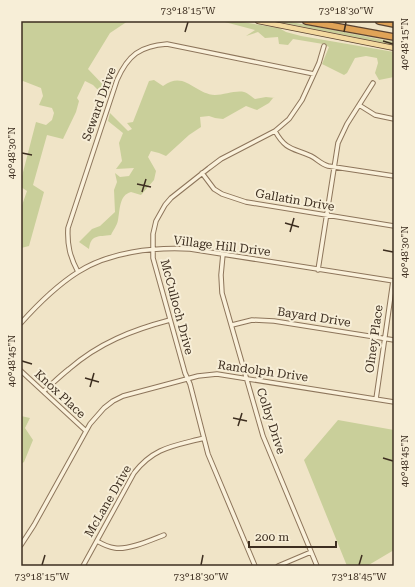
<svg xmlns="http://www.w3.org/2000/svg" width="415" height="587" font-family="'Roboto Serif',serif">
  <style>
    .green { fill: #c9cf9a }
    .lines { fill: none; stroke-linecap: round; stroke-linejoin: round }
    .minor-casing { stroke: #8d755b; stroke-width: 5.5 }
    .major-casing { stroke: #5b4330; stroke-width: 6 }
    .highway-casing { stroke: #5b4330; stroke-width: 8 }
    .minor { stroke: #faf1db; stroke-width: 3.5 }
    .major { stroke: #f3d99f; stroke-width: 4.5 }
    .highway { stroke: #e0a357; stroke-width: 5.5 }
    .ticks { fill: none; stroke: #3d2e20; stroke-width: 1.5 }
    .labels { text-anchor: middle; stroke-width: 4; stroke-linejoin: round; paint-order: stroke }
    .street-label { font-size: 12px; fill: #3d2e20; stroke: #f7eed7 }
    .neatline { fill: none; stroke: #3d2e20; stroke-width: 1.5 }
    .ticks-label { font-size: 10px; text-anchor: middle; fill: #3d2e20 }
  </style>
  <rect width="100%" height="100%" fill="#f0e4c7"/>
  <path class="green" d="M21,21H128L110,33L88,69L109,91L106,98L93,85L85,81L77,98L79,101L76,112L63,139L47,135L33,185L44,192L29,246L21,248V208L27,191L21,187V180L36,122L46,125L52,120L54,113L52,108L39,105L43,96L41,88L23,81L21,83Z
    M221,21H236L279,28L286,32L301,36L394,52V77L379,80L375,73L378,63L377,58L366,56L355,58L347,73L344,75L322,64L329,47L323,44L293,39L288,45L279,44L278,37L265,38L258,32L246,36L255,30Z
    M274,21H286L394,42V45Z
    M154,80L163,86C185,70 194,94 215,95C224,95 236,90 244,92C248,93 252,97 255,99L266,97L275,98H273L269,103L257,110L246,106L223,119L215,118L209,116L200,117L201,127L189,135L166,156L159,153L151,151L148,157L156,171L154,180L141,195L131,192C119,195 120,210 118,220C117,226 113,230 111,235C98,237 91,234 89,249L79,242L92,229L100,226L115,212L114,190L117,182L115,173L120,177L129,176L134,168L116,169L122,161L119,143L123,133L108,121L110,113L128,131L132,129L127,123L133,122L149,81Z
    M21,416L30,418L25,428L33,440L24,462L21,464Z
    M338,420L394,430V550L367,566H347L304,460Z"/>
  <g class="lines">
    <g class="minor-casing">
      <path id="minor" d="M359,105L375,115L394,119
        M275,131C286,151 294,148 311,156C317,159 321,164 328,166L394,176
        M202,173L214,189L222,194L246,202L394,226
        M223,254L221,275L222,293L263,436L317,566
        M318,270L338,143L347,124L373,83
        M78,272C70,257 67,245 68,228L117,80C128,55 140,46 167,44L314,74
        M21,323C38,304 56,286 78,272C109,252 153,247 190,249L394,281
        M232,325L252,320L274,321L394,340
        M21,371L86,431
        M44,391C52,384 60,376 69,369C99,343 132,330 170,320
        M376,399L393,281
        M97,541C102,544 108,547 115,548C129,550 151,540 164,535
        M21,545L34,525L90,424L104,408L113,401L123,396L198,376L217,374L394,402
        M83,566L134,473C154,447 174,446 204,438
        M255,566L208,454L190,384L185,373L153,258V234L156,221L165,205L171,198L209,168L221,159L275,131L289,119L302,100L319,63L324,46
        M278,566L311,552"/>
    </g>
    <g class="major-casing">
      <path id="major" d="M258,21L394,48"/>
    </g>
    <g class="highway-casing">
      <path id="highway" d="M306,21L394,37
        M379,21L394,24"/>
    </g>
    <use href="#minor" class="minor"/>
    <use href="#major" class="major"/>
    <use href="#highway" class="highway"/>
  </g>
  <path class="ticks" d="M185,32L188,22M344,32L346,22M383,41L393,44M22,153L32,155M137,184L151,187M142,192L146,179M285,223L299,227M290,232L294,218M383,250L393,252M22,361L32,364M85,378L99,382M90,387L94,373M233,418L247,421M238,426L242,413M383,458L393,461M42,565L45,555M201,565L203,555M359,565L362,555"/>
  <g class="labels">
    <g class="street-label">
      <text transform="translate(99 104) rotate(-70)" y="4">Seward Drive</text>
      <text transform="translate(295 200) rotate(10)" y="4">Gallatin Drive</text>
      <text transform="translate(222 246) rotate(7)" y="4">Village Hill Drive</text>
      <text transform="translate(177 307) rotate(75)" y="4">McCulloch Drive</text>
      <text transform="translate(314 317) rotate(9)" y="4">Bayard Drive</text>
      <text transform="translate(374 339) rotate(-82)" y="4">Olney Place</text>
      <text transform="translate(263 371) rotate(8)" y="4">Randolph Drive</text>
      <text transform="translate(60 394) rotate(43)" y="4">Knox Place</text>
      <text transform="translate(271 421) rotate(72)" y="4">Colby Drive</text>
      <text transform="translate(108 501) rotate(-60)" y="4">McLane Drive</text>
    </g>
  </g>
  <rect width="415" height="587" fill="none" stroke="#f7eed7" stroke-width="44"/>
  <path d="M249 541v6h87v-6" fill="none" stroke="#3d2e20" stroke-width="2"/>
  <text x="255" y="541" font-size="12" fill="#3d2e20" stroke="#f7eed7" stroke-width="3" paint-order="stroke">200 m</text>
  <rect x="22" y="22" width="371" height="543" class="neatline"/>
  <g class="ticks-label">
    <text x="188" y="14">73°18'15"W</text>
    <text x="346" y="14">73°18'30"W</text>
    <text transform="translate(404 44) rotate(-90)" y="4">40°48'15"N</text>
    <text transform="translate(11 153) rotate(-90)" y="4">40°48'30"N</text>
    <text transform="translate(404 252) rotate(-90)" y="4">40°48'30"N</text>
    <text transform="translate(11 361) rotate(-90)" y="4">40°48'45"N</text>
    <text transform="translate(404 461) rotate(-90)" y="4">40°48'45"N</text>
    <text x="42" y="580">73°18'15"W</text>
    <text x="201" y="580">73°18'30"W</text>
    <text x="359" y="580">73°18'45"W</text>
  </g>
</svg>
